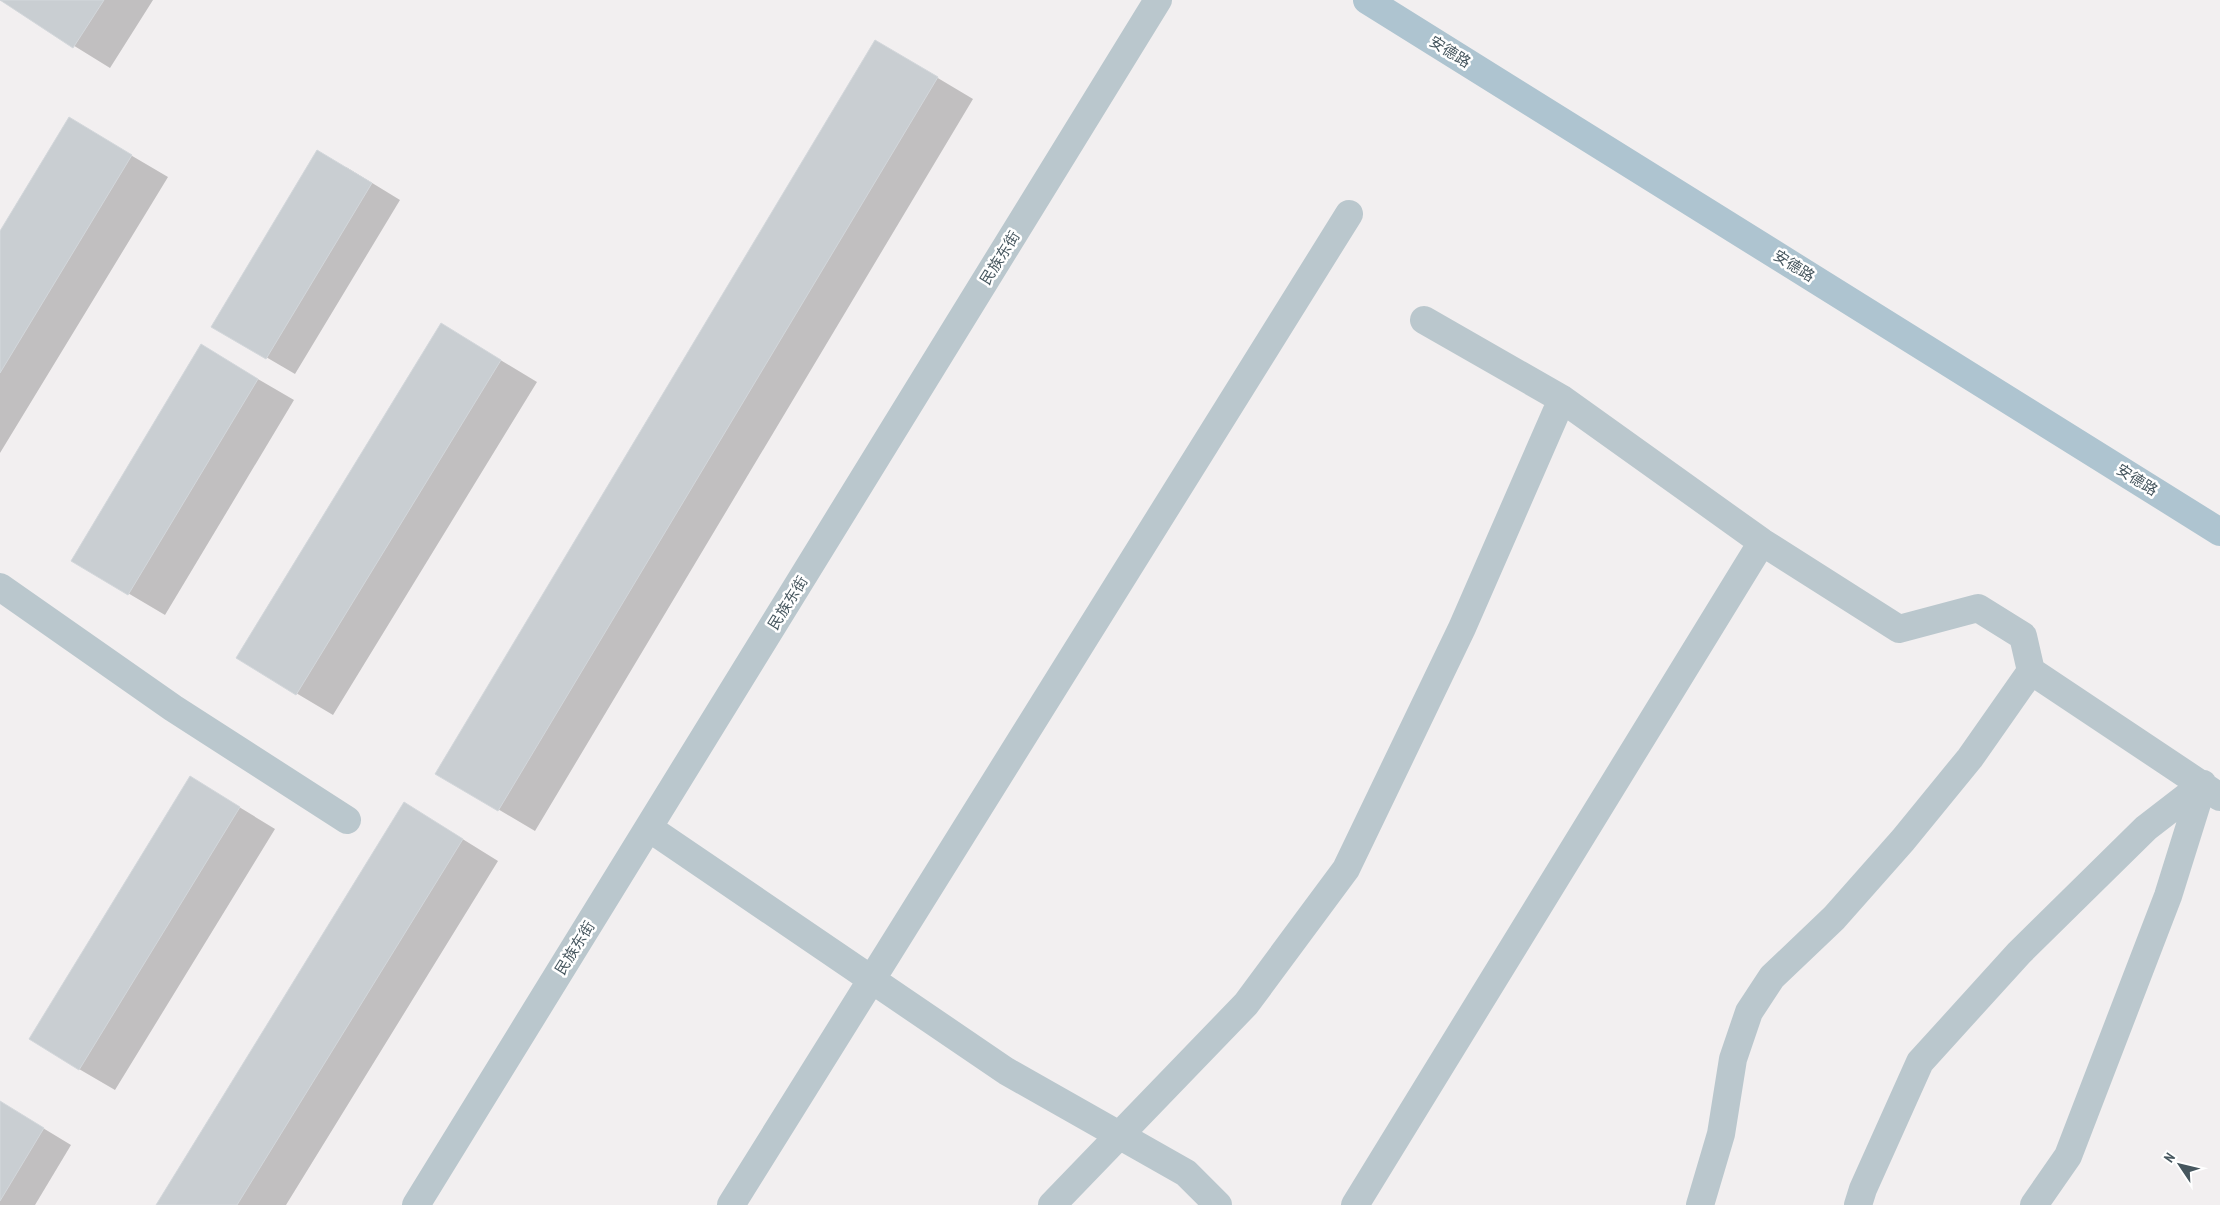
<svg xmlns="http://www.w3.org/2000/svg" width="2220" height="1205" font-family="'PT Sans Narrow','Noto Sans SC',sans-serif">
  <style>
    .shadow { fill: #0003 }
    .building { fill: #c9ced2; stroke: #d3d7db }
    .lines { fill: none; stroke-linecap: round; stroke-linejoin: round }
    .minor { stroke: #bac7cd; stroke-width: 28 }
    .major { stroke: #aec4d0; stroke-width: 28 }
    .labels { text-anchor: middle; stroke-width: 5; stroke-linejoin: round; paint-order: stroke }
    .street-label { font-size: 15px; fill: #46565e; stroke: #fff }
  </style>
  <rect width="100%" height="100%" fill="#f2eff0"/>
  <path class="shadow" d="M0,0H153L110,68Z
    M911,62L973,99L535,831L437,773Z
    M105,140L168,177L0,453V233Z
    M346,167L400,200L295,374L213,326Z
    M477,346L537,382L333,715L237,658Z
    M237,367L294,400L165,615L72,560Z
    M226,799L275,829L115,1090L79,1069Z
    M440,825L498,861L286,1205H157Z
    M0,1102L71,1145L35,1205H0Z"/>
  <path class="building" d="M0,0H104L73,48Z
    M875,40L938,77L498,811L435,774Z
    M69,117L132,155L0,373V231Z
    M317,150L372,183L266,359L211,327Z
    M441,323L501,360L296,695L236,658Z
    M201,344L258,379L128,595L71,561Z
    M190,776L240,807L79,1070L29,1039Z
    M404,802L463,839L237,1205H156Z
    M0,1101L44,1128L0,1201Z"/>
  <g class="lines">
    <path class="minor" d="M1424,320L1562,399L1762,542L1899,629L1978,608L2023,636L2031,671L2220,797
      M0,587L173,708L347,820
      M649,828L1006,1071L1186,1173L1218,1205
      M416,1205L1158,0
      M731,1205L1349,214
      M1052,1205L1246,1004L1346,869L1462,628L1562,399
      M1355,1205L1762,542
      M1700,1205L1721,1134L1733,1059L1749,1012L1772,977L1834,918L1903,840L1970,758L2031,671
      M1858,1205L1863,1189L1920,1062L2019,953L2146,828L2203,784L2168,896L2068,1156L2034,1205"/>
    <path class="major" d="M1367,0L2220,532"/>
  </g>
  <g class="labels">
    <g class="street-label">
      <text transform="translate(1450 52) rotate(32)" y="5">安德路</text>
      <text transform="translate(1000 258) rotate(-58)" y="5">民族东街</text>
      <text transform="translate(1794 266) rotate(32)" y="5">安德路</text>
      <text transform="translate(2137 480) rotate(32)" y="5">安德路</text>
      <text transform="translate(788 603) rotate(-58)" y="5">民族东街</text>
      <text transform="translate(575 948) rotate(-58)" y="5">民族东街</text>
    </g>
  </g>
  <g transform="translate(2180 1165) rotate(305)" stroke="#ffffff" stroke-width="4" paint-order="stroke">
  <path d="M0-4L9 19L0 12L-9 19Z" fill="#46565e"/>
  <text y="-8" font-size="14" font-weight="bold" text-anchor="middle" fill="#46565e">N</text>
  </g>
</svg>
